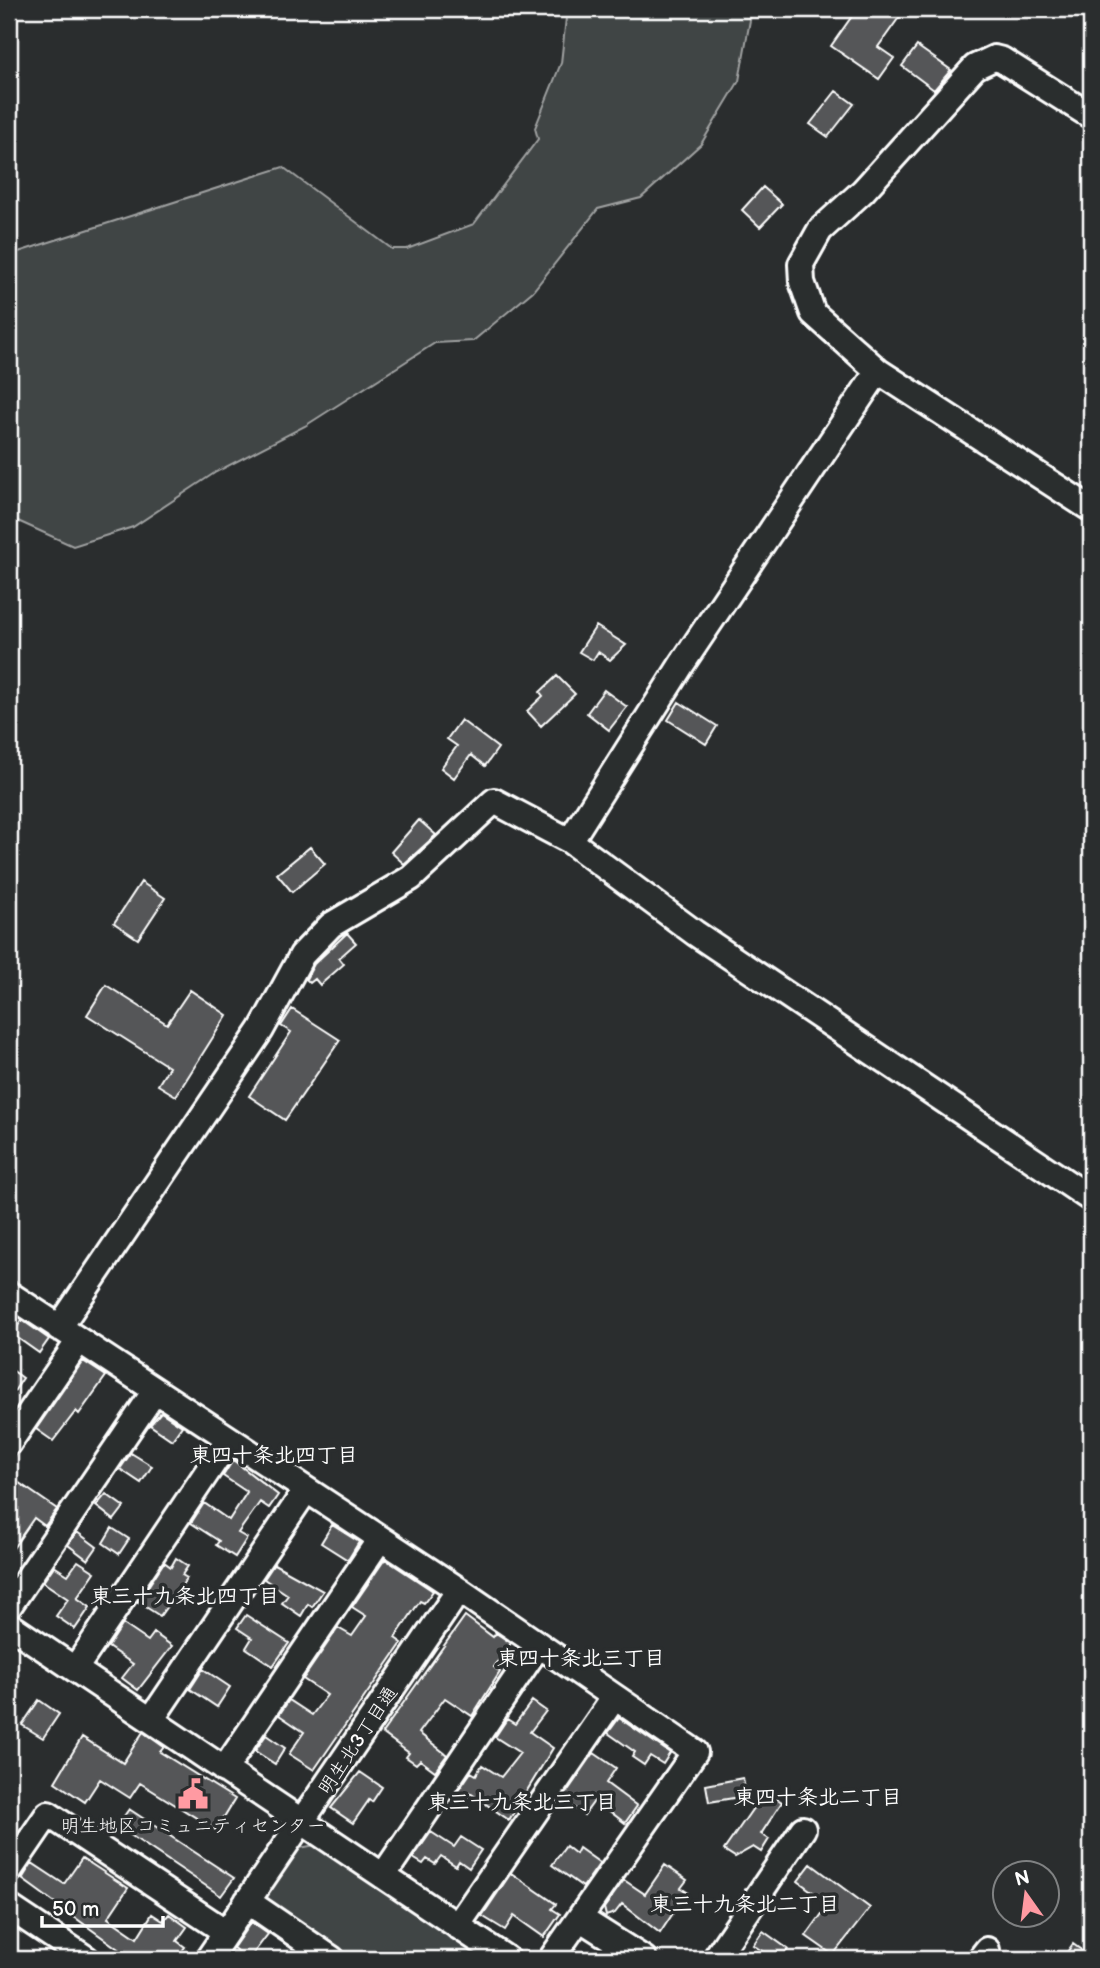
<svg xmlns="http://www.w3.org/2000/svg" width="1100" height="1968" font-family="'Balsamiq Sans','Klee One',sans-serif">
  <style>
    .green { fill: #414445; stroke: #a0a2a2; stroke-width: 2 }
    .building { fill: #555758; stroke: #fff; stroke-width: 2 }
    .lines { fill: none; stroke-linecap: round; stroke-linejoin: round }
    .minor-casing { stroke: #fff; stroke-width: 30 }
    .minor { stroke: #2a2d2e; stroke-width: 24 }
    .labels { text-anchor: middle; stroke-width: 7; stroke-linejoin: round; paint-order: stroke }
    .street-label { font-size: 19px; fill: #fff; stroke: #2a2d2e }
    .poi-label { font-size: 19px; fill: #fff; stroke: #2a2d2e }
    .neighbourhood-label { font-size: 21px; font-weight: bold; fill: #fff; stroke: #2a2d2e }
  </style>
  <rect width="100%" height="100%" fill="#2a2d2e"/>
  <filter id="ink" filterUnits="userSpaceOnUse"><feTurbulence type="fractalNoise" baseFrequency=".0143" numOctaves="2"/><feDisplacementMap in="SourceGraphic" scale="14" xChannelSelector="R" yChannelSelector="G"/><feConvolveMatrix kernelMatrix="1 2 1 2 8 2 1 2 1" color-interpolation-filters="sRGB"/></filter>
  <g filter="url(#ink)">
    <path class="green" d="M567,9H752L739,81L701,144L641,198L598,209L533,291L473,341L435,343L305,426L216,472L133,527L73,546L9,517V255L283,167L392,249H407L474,224L538,139L535,128L561,63Z
      M315,1845L486,1959H349L270,1908L266,1896L300,1848Z"/>
    <path class="building" d="M857,9H905L878,47L894,58L879,79L831,46Z
      M917,46L951,70L934,90L902,66Z
      M836,91L854,104L828,137L810,124Z
      M763,187L782,204L760,227L742,210Z
      M596,626L626,645L610,660L598,652L593,660L579,652Z
      M557,676L575,694L541,726L527,711L543,696L540,692Z
      M604,690L627,707L609,730L587,713Z
      M679,702L717,726L706,744L668,720Z
      M461,720L498,748L485,766L471,755L454,778L441,768L457,746L447,739Z
      M419,820L436,835L404,864L391,852Z
      M310,847L325,864L292,892L277,874Z
      M141,882L165,898L138,939L114,923Z
      M347,933L356,943L339,958L344,964L320,985L315,979L310,983L306,979L314,964Z
      M106,985L167,1024L190,990L227,1015L176,1096L158,1085L169,1067L87,1015Z
      M292,1009L340,1040L285,1120L249,1096L291,1032L281,1026Z
      M22,1320L49,1339L39,1353L12,1334Z
      M83,1361L106,1376L79,1414L76,1411L53,1441L36,1429Z
      M9,1368L23,1378L9,1399Z
      M161,1412L182,1426L172,1440L150,1425Z
      M131,1453L152,1466L141,1483L120,1469Z
      M233,1460L278,1495L269,1508L260,1502L238,1533L247,1538L235,1557L216,1545L219,1541L191,1523L204,1503L229,1520L247,1492L223,1476Z
      M9,1476L57,1509L45,1526L34,1518L9,1554Z
      M106,1494L124,1507L114,1520L96,1506Z
      M332,1525L359,1542L348,1560L321,1543Z
      M112,1528L129,1539L119,1554L103,1543Z
      M77,1532L97,1547L88,1560L68,1545Z
      M176,1558L188,1566L182,1575L187,1578L160,1616L138,1602L164,1562L171,1567Z
      M385,1559L433,1591L424,1603L420,1601L395,1638L402,1643L314,1770L289,1754L304,1732L279,1715L289,1700L312,1715L327,1695L303,1679L338,1628L352,1636L366,1616L352,1607Z
      M78,1561L95,1572L77,1598L90,1607L75,1629L56,1616L68,1599L43,1582L54,1566L68,1575Z
      M274,1564L323,1591L312,1607L308,1604L301,1616L282,1603L288,1595L264,1579Z
      M246,1615L289,1643L273,1666L246,1648L252,1638L237,1628Z
      M465,1616L493,1637L496,1633L511,1643L494,1667L500,1672L472,1716L445,1698L419,1733L447,1755L435,1771L420,1760L416,1764L406,1757L409,1753L382,1733Z
      M123,1624L148,1641L154,1633L172,1646L138,1690L122,1678L133,1664L108,1647Z
      M203,1669L230,1687L217,1707L190,1689Z
      M39,1700L59,1714L43,1738L22,1725Z
      M532,1701L546,1711L530,1732L553,1748L509,1820L470,1793L468,1797L458,1791L471,1772L476,1775L482,1765L501,1777L520,1753L495,1737L507,1719L515,1724Z
      M619,1718L670,1753L663,1764L650,1756L644,1765L632,1757L635,1752L608,1733Z
      M143,1732L164,1747L160,1752L235,1799L216,1830L140,1783L130,1798L100,1779L85,1802L55,1782L82,1737L123,1763Z
      M266,1735L285,1748L275,1764L255,1751Z
      M594,1753L616,1768L606,1783L637,1806L625,1823L595,1800L584,1815L562,1799Z
      M360,1772L382,1787L372,1802L369,1800L353,1823L331,1808Z
      M743,1778L746,1796L709,1802L706,1785Z
      M765,1791L782,1802L761,1834L769,1839L761,1852L753,1847L735,1857L724,1850Z
      M129,1809L234,1878L221,1896L117,1826Z
      M431,1832L454,1847L461,1837L481,1850L469,1868L459,1861L456,1866L441,1856L435,1864L427,1859L423,1864L413,1858Z
      M566,1846L576,1854L579,1848L600,1863L583,1887L552,1865Z
      M82,1858L128,1888L108,1918L137,1938L152,1914L163,1921L169,1914L187,1927L177,1941L185,1947L176,1959H132L22,1879L32,1863L64,1884Z
      M811,1864L870,1908L833,1955L806,1936L829,1904L798,1881Z
      M665,1865L687,1880L681,1888L687,1892L660,1933L622,1904L615,1913L606,1916L604,1908L624,1880L645,1894Z
      M511,1873L556,1904L552,1909L560,1914L544,1937L514,1916L505,1930L482,1916Z
      M251,1922L268,1934L249,1959L233,1948Z
      M763,1931L788,1949L781,1959H774L753,1945Z
      M1073,1944L1091,1957V1959H1062Z"/>
    <g class="lines">
      <g class="minor-casing">
        <path id="minor" d="M1091,116L1002,60L994,58L975,67L863,191L820,230L801,264L802,282L813,313L878,371L1091,509
          M570,841L682,664L878,371
          M9,1294L459,1590L695,1752L551,1959
          M59,1328L261,1030L302,955L331,925L411,878L494,801L570,841L695,933L1091,1199
          M9,1443L78,1342
          M9,1606L155,1391
          M9,1625L507,1959
          M75,1669L228,1441
          M151,1720L306,1490
          M224,1770L380,1539
          M9,1871L48,1814L226,1932
          M383,1876L538,1646
          M247,1901L332,1959
          M9,1907L87,1959
          M581,1919L644,1959
          M457,1926L614,1698
          M208,1959L459,1590
          M715,1959L803,1829
          M980,1959L987,1950"/>
      </g>
      <use href="#minor" class="minor"/>
    </g>
  </g>
  <defs>
    <g id="civic-bare" transform="scale(2.415)"><path d="M-.6-6.5H3V-4.5H.6V-3L4-1V1h2V6H-6V1h2V-1L-.6-3ZM-1.2 2.5V6h2.4V2.5Z" fill="#ff9aa2" stroke="#2a2d2e" stroke-width="2.5" paint-order="stroke"/></g>
  </defs>
  <g fill-rule="evenodd">
    <use href="#civic-bare" x="193" y="1794"/>
  </g>
  <g class="labels">
    <g class="street-label">
      <text transform="translate(357 1740) rotate(-56)" y="7">明生北3丁目通</text>
    </g>
    <g class="poi-label">
      <text x="193" y="1832">明生地区コミュニティセンター</text>
    </g>
    <g class="neighbourhood-label">
      <text x="274" y="1462">東四十条北四丁目</text>
      <text x="185" y="1603">東三十九条北四丁目</text>
      <text x="581" y="1665">東四十条北三丁目</text>
      <text x="818" y="1804">東四十条北二丁目</text>
      <text x="522" y="1809">東三十九条北三丁目</text>
      <text x="745" y="1911">東三十九条北二丁目</text>
    </g>
  </g>
  <rect width="1100" height="1968" fill="none" stroke="#2a2d2e" stroke-width="35"/>
  <rect x="18" y="18" width="1065" height="1933" fill="none" stroke="#fff" stroke-width="2.5" filter="url(#ink)"/>
  <g transform="translate(1026 1894) rotate(346)"><circle r="33" fill="#2a2d2e" stroke="#7f8182" stroke-width="2"/>
  <path d="M0-5L12 26L0 18L-12 26Z" fill="#ff9aa2"/>
  <text y="-10" font-size="19" font-weight="bold" text-anchor="middle" fill="#ffffff">N</text>
  </g>
  <path d="M42 1916v10h121v-10" fill="none" stroke="#ffffff" stroke-width="3.5"/>
  <text x="52" y="1916" font-size="21" fill="#ffffff" stroke="#2a2d2e" stroke-width="5" paint-order="stroke">50 m</text>
</svg>
